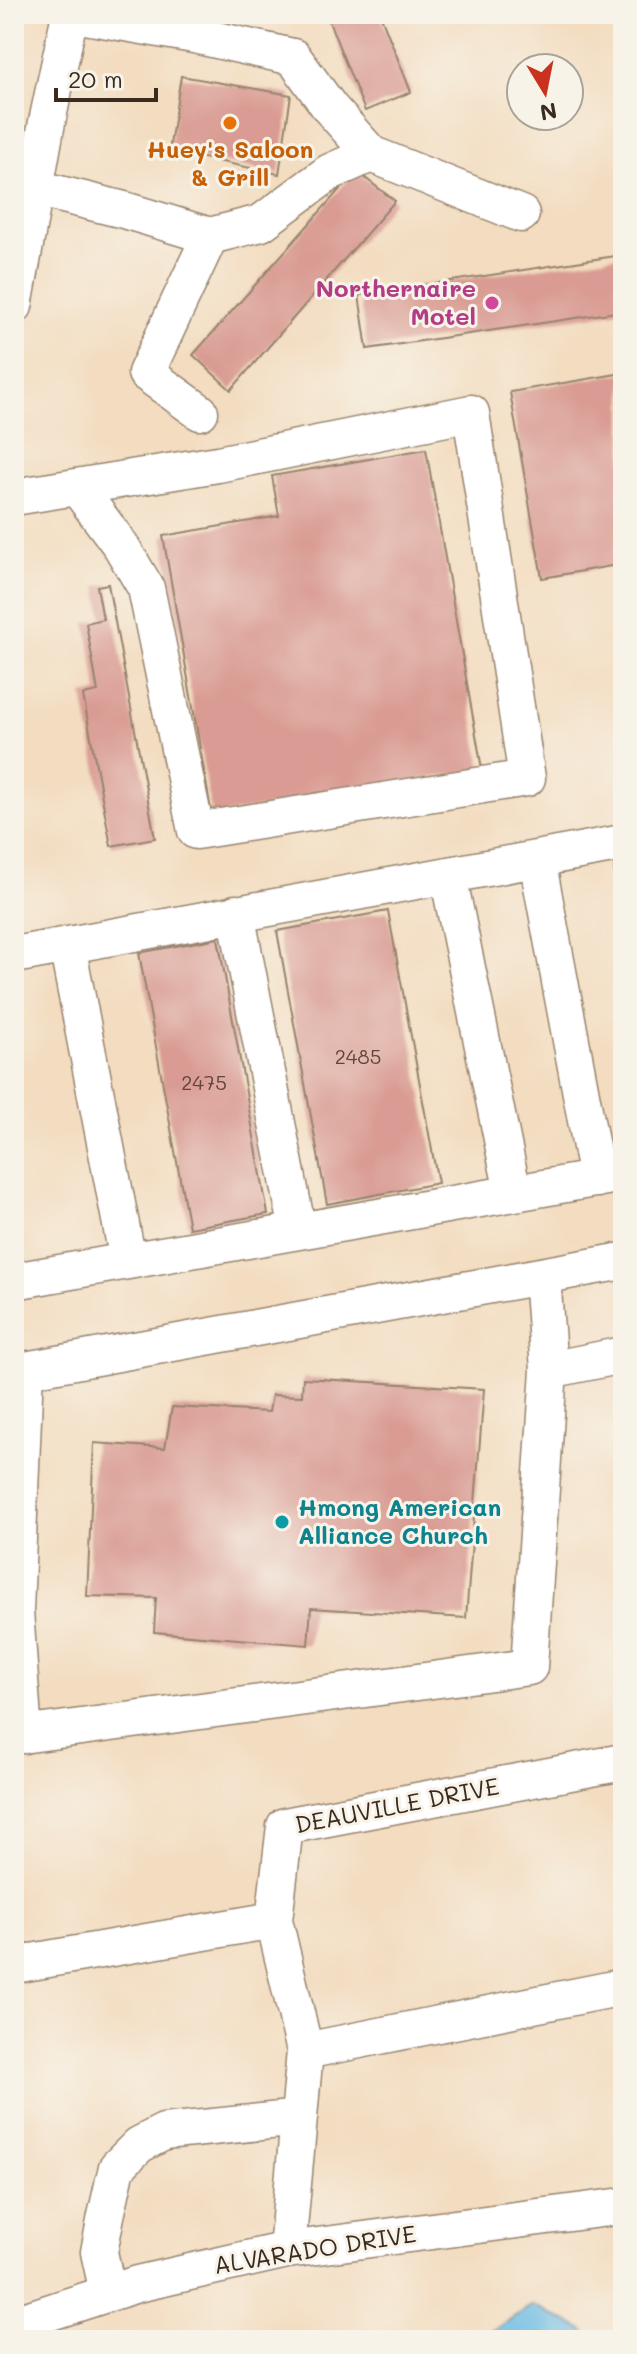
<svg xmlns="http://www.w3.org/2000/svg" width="637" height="2354" font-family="Mali,sans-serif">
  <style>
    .water { fill: #69bae4; stroke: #527281; stroke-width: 2 }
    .building { fill: #d99b93 }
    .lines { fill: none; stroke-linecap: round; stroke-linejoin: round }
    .minor-casing { stroke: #97836e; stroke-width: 39 }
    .minor { stroke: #fff; stroke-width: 36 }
    .food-dot { fill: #e8710a; stroke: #f7f3e8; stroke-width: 3 }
    .hotel-dot { fill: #d1479c; stroke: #f7f3e8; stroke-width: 3 }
    .culture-dot { fill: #0f9aa8; stroke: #f7f3e8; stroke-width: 3 }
    .labels { text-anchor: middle; stroke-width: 6; stroke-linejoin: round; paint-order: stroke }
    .number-label { font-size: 20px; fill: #62463b }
    .food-label { font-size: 24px; font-weight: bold; fill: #c56008; stroke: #f7f3e8 }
    .hotel-label { font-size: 24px; font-weight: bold; fill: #b23c85; stroke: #f7f3e8; text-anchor: end }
    .culture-label { font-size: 24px; font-weight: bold; fill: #0d838f; stroke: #f7f3e8; text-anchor: start }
    .street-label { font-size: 24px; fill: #3b2a1e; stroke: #f7f3e8 }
  </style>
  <rect width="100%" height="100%" fill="#f7f3e8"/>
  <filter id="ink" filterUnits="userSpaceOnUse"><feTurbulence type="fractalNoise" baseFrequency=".0125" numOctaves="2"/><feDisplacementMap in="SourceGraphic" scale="16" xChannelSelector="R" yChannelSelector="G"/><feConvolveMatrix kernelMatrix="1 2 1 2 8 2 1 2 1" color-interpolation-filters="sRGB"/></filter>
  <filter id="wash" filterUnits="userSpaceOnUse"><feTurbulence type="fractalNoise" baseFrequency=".006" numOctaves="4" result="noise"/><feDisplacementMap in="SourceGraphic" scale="32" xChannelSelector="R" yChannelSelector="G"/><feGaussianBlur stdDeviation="1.8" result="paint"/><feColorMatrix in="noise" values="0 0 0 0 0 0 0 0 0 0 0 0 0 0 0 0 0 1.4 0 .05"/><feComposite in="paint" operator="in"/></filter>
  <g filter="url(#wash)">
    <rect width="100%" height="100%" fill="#f3dcbf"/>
    <path class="water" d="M533,2305L584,2330L590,2340H484V2336Z"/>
    <g id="blocks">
      <path class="building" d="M326,14H380L411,92L365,111Z
        M181,76L291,95L279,174L169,151Z
        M356,171L395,201L231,390L193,355Z
        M622,255L623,311L367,349L359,295Z
        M623,373V564L542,578L510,392Z
        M426,449L482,769L212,816L163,536L279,516L272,476Z
        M108,584L155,838L111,846L83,695L98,692L86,623L103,619L97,586Z
        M623,866V908H621L614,868Z
        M388,911L438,1183L327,1204L277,931Z
        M218,938L268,1214L189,1228L139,953Z
        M303,1378L484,1389L466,1618L311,1608L308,1645L154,1632L156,1598L87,1596L94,1443L165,1448L172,1407L269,1412L272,1395L302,1396Z"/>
    </g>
  </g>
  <g filter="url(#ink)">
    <use href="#blocks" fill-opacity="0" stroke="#97836e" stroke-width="2"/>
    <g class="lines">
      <g class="minor-casing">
        <path id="minor" d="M74,14L194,35L293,57L330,108L371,154L521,214
          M35,188L124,210L210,236L261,223L330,172L371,154
          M14,306L47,122L70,14
          M200,412L146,373L210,236
          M14,497L218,464L471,413L527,778L196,831L146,588L121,546L77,487
          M537,859L597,1179
          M448,875L513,1193
          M236,913L298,1231
          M67,945L128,1261
          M14,955L623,843
          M542,1276L549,1370
          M14,1281L623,1174
          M14,1372L623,1261
          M24,1735L15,1611L25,1370
          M14,1736L529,1667L549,1370L623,1355
          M14,1965L274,1920
          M305,2051L623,1987
          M287,2250L305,2051L274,1920L285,1826L623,1762
          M108,2293L99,2252L106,2216L117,2167L139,2145L164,2132L299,2118
          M14,2324L137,2284L287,2250L623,2206"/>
      </g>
      <use href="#minor" class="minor"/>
    </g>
  </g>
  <circle class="food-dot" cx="230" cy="123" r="8"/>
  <circle class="hotel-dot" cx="492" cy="303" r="8"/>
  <circle class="culture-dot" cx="282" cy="1522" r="8"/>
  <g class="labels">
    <g class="number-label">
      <text x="358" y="1064">2485</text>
      <text x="204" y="1090">2475</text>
    </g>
    <g class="food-label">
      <text x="230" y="158">Huey's Saloon<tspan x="230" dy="28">&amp; Grill</tspan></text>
    </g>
    <g class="hotel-label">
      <text x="476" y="297">Northernaire<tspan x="476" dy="28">Motel</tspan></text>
    </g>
    <g class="culture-label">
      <text x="298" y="1516">Hmong American<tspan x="298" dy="28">Alliance Church</tspan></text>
    </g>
    <g class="street-label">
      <text transform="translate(397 1806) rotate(-11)" y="8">DEAUVILLE DRIVE</text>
      <text transform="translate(315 2250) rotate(-9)" y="8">ALVARADO DRIVE</text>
    </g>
  </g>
  <rect width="637" height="2354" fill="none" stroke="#f7f3e8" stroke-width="48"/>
  <g transform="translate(545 92) rotate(170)"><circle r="38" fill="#f7f3e8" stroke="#aca397" stroke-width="2"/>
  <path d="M0-6L14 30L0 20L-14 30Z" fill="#c8321e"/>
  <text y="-12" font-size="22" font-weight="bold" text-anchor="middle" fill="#3b2a1e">N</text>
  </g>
  <path d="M56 88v12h100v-12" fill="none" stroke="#3b2a1e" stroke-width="4"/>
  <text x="68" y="88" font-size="24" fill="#3b2a1e" stroke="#f7f3e8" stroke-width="6" paint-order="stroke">20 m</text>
</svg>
